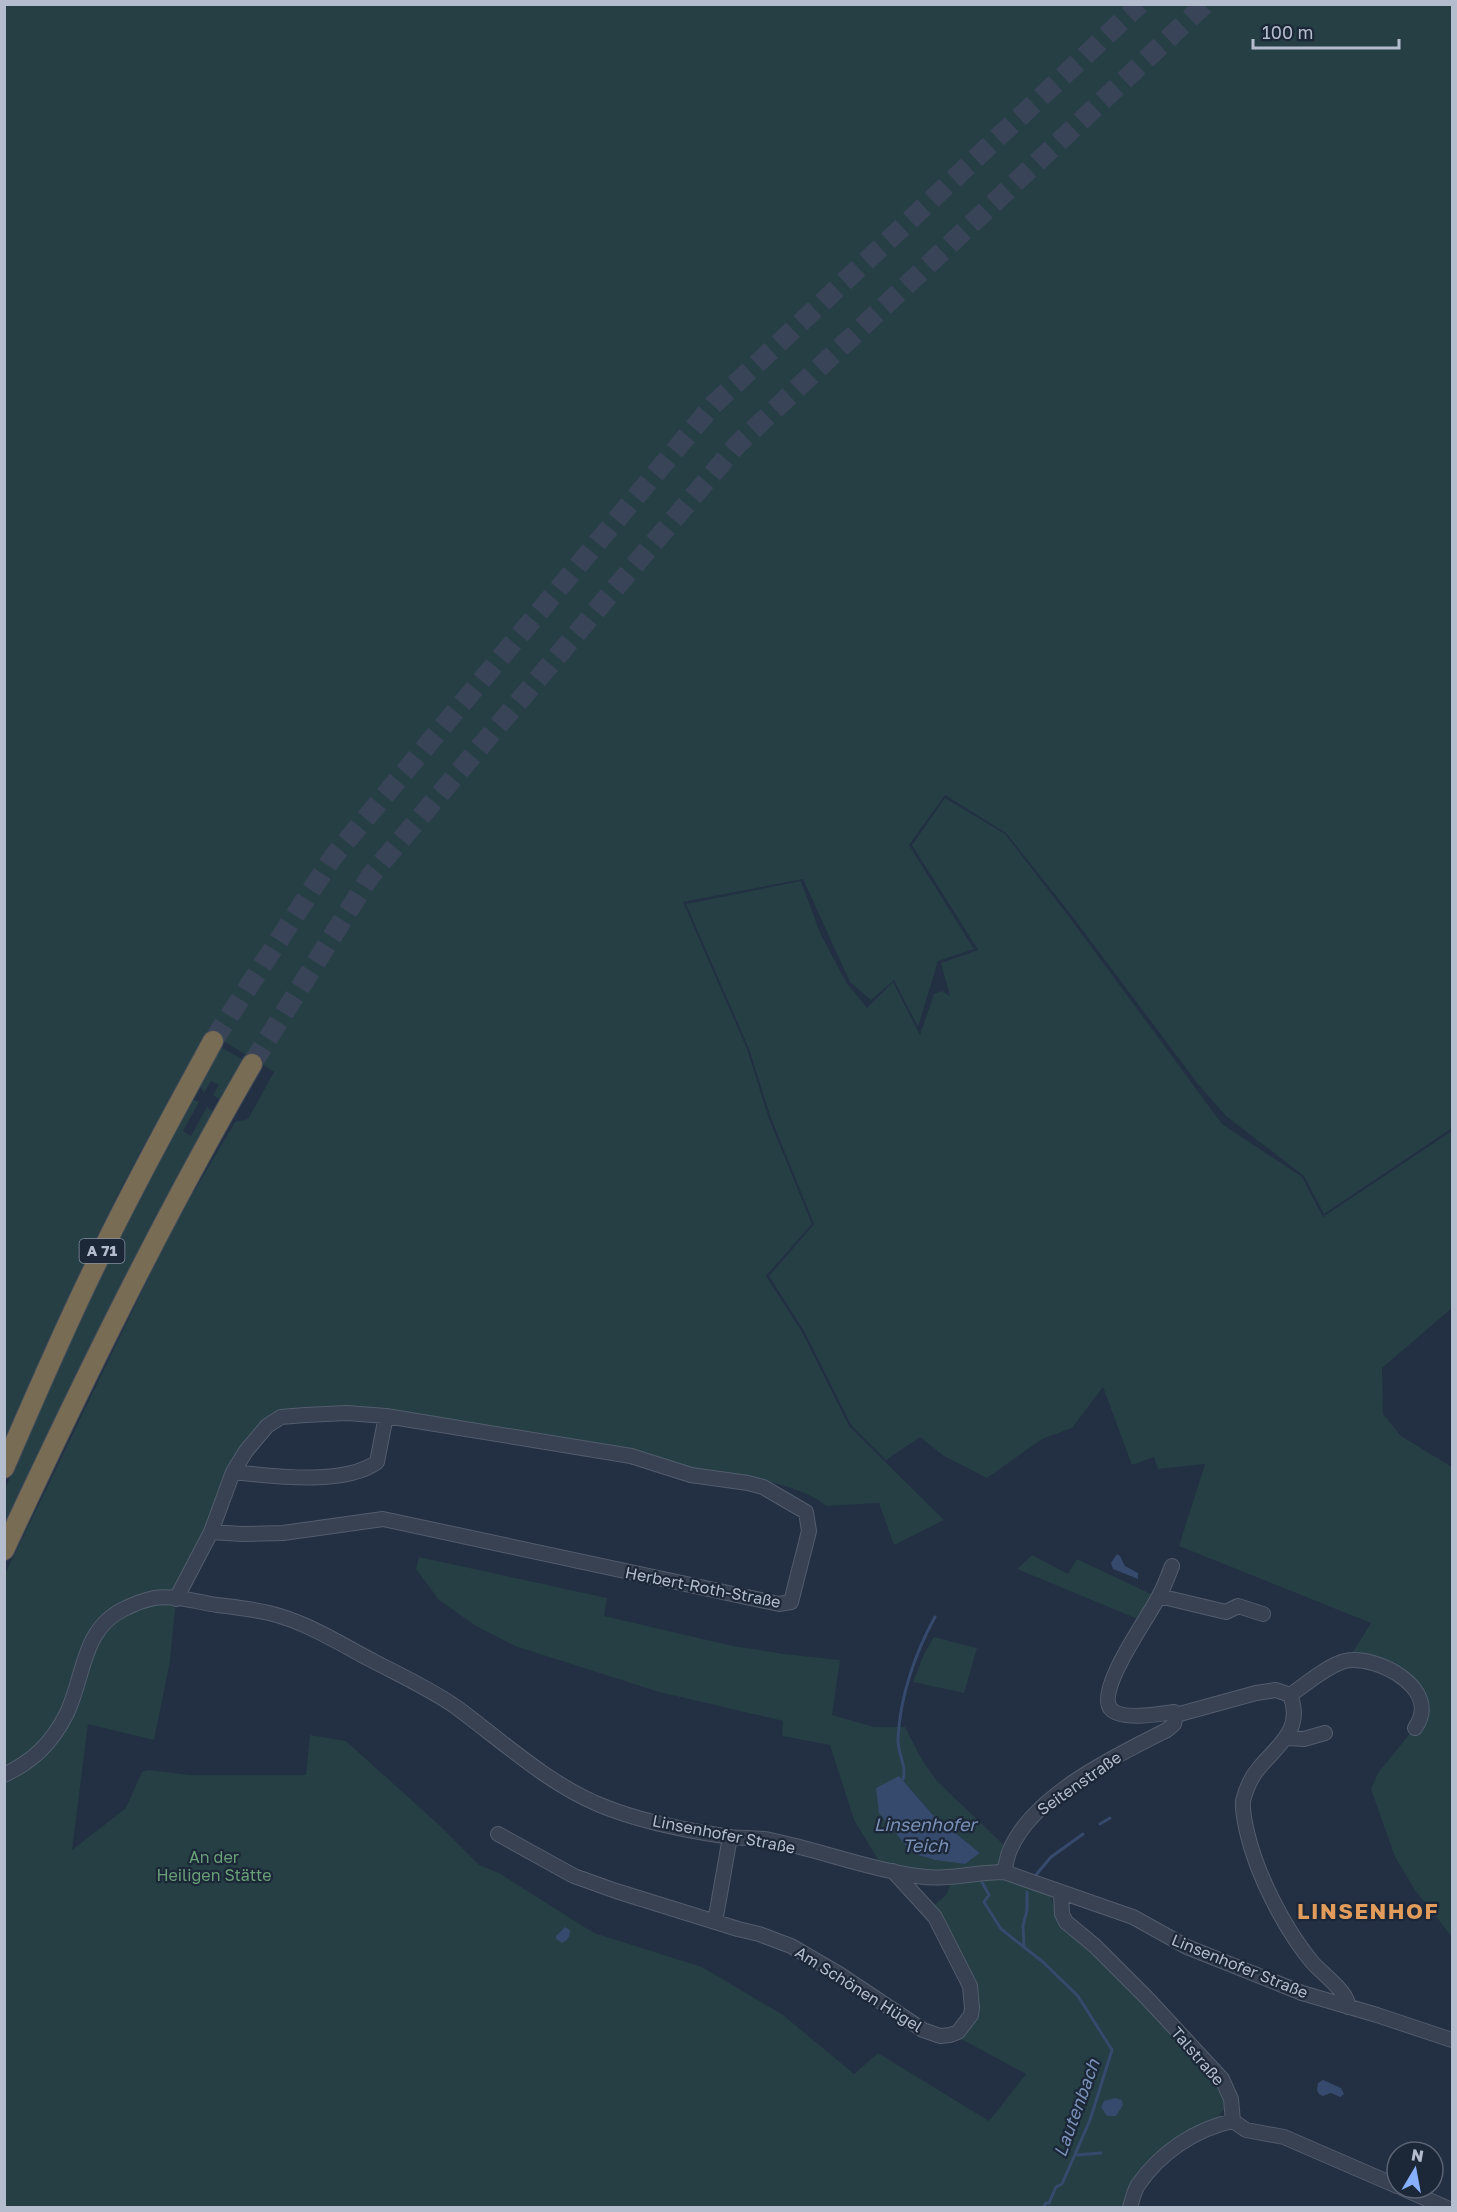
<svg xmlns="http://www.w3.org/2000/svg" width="1457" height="2212" font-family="'Golos Text',sans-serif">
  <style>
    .green { fill: #253f44; fill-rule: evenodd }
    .water { fill: #354a6c }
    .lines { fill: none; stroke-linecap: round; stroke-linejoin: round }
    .stream { stroke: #354a6c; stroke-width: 3 }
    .highway-tunnel { stroke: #394458; stroke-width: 20; stroke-dasharray: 20 10; stroke-linecap: butt }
    .minor-casing { stroke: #525d6d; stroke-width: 16 }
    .highway-casing { stroke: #3f4a5a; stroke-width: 22 }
    .minor { stroke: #384253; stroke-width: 14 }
    .highway { stroke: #796c54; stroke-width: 20 }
    .labels { text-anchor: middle; stroke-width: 4.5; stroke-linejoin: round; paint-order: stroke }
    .shield { fill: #1c2738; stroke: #8690a0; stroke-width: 1.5 }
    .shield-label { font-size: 15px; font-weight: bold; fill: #b4bdcd }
    .street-label { font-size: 16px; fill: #b4bdcd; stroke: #1c2738 }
    .park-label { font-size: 16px; fill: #69a078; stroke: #1c2738 }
    .water-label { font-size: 18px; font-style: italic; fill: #7991b7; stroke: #1c2738 }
    .district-label { font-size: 22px; font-weight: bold; letter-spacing: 1.5px; fill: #e19b5b; stroke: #1c2738 }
  </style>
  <rect width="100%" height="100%" fill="#232f43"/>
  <path class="green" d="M5,5H1452V1128L1324,1214L1304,1176L1226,1116L1198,1084L1072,916L1006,833L945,795L909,845L974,949L938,961L918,1027L894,980L871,1000L850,982L803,879L683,902L747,1049L769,1119L812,1224L766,1276L802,1332L849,1426L944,1520L894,1545L879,1503L826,1506C807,1487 748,1476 722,1475L384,1410L326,1407L285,1410L268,1418L176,1599L170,1661L154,1740L88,1724L72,1850L126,1808L142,1772L148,1770L190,1775H306L310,1735L346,1741L438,1824L479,1865L499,1873L594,1933L702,1967L783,2015L854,2074L878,2053L989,2121L1026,2074L952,2034L968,2014L969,1997L932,1907L946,1895L953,1877L884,1869L854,1820L830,1745L782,1736L783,1721L659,1692L515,1646L476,1626L439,1600L416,1569L419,1557L607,1598L604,1616L733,1646L784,1654L840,1660L832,1715L874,1727H905L922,1760L937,1781L1009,1850L1005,1872L1051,1896L1057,1919L1139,1998L1217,2084L1226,2106L1217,2119L1184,2133L1152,2158L1133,2182L1125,2207H5V1574L173,1227L235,1122L248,1119L274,1072L207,1031C177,1086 146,1140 117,1196C76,1277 39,1361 5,1445ZM899,1776L932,1814L980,1853L964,1864L912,1853Z
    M945,798L1005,834L1070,918L1222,1124L1302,1177L1323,1217L1452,1131V1308L1382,1368L1383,1414L1401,1436L1452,1467V1937L1415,1890L1395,1857L1371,1789L1378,1773L1420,1721L1409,1683L1348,1660L1371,1623L1179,1546L1205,1464L1158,1469L1154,1457L1132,1465L1103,1387L1072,1428L1042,1439L987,1478L944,1456L920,1437L886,1460L851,1425L804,1331L769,1276L814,1224L771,1118L749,1049L686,904L801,881L820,933L846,982L867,1008L893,982L920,1035L934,994L942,991L950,996L941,963L978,950L912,845Z
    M220,1047L246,1061L222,1101L213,1095L219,1085L211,1081L204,1093L199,1085Z
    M192,1099L199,1102L183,1131L191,1136L207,1107L215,1113L5,1536V1489L103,1267L189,1101Z
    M1032,1555L1068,1574L1077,1559L1153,1595L1140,1620L1017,1569Z
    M934,1637L977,1648L964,1693L913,1682L924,1654Z"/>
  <path class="water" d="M1117,1554L1120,1556L1125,1566L1138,1573V1579L1113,1569L1111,1563Z
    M899,1776L932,1814L980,1853L965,1864L935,1860L912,1853L879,1813L876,1788Z
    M565,1927L570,1930C570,1937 568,1940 562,1943L556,1939V1936Z
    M1323,2080L1341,2088L1344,2094L1340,2097L1331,2093L1323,2096L1319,2094L1317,2090L1318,2083Z
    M1115,2098L1122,2100L1123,2105L1116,2116H1107L1101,2107L1104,2101Z"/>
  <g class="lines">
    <path class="stream" d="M903,1779C907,1765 897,1753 898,1738C900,1697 915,1653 935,1617
      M1100,1824L1110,1818
      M1035,1876L1051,1857L1083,1834
      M982,1882L989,1895L984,1902L1001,1929L1043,1962L1078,1996L1112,2050L1090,2120L1062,2184L1056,2187L1049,2203H1046L1043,2208
      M1024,1947L1023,1926L1027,1910V1892
      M1076,2155L1101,2153"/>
    <path class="highway-tunnel" d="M213,1041L333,857L713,405L1140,4
      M252,1064L371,875L737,445L1205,4"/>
    <g class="minor-casing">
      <path id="minor" d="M233,1472C272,1476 344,1486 377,1462L386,1416
        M1172,1566C1168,1576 1164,1587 1159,1596C1149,1617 1097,1687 1110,1708C1119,1721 1161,1714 1174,1712L1176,1715
        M1159,1596L1226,1612L1238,1606L1263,1614
        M176,1599L211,1532L233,1472L246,1451L267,1426L281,1417L305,1415L347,1413L386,1416L631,1456L691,1475L748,1483L763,1487L806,1512L809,1531L791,1602L779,1604L383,1519L283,1533L242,1534L211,1532
        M1290,1695C1305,1685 1328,1665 1345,1661C1376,1654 1443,1689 1415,1728
        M1287,1738L1304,1739L1325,1733
        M4,1775C33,1761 51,1744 66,1715C85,1677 81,1628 126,1608C134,1604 145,1600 154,1598C174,1595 198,1602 217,1605C234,1607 252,1609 269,1613C307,1622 340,1644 375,1662C402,1676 430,1689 456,1707C502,1741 547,1783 600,1805C639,1821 683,1830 724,1836C739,1839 755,1837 770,1840C820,1850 867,1869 917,1876C946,1881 975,1872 1004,1872L1133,1917L1187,1947L1302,1993L1377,2015L1452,2040
        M498,1834L574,1876L616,1891L738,1929L759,1934L791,1946L839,1974L923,2030L940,2036L950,2035L958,2032L971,2015L972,2008L970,1986L935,1917L893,1871
        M1004,1872C1006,1865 1007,1856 1010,1850C1033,1795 1117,1755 1167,1730L1174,1724L1176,1715L1256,1693L1276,1690L1290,1695C1304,1729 1278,1745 1259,1768C1251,1777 1246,1789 1243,1801C1242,1810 1245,1823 1247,1832C1257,1875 1284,1928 1312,1962C1321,1973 1350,1993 1348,2007
        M1061,1893L1062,1914L1066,1922L1095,1946L1147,1998L1222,2079L1231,2099L1233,2121L1246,2130L1284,2137L1397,2186
        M715,1922L730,1837
        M1402,2188L1447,2208
        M1130,2208C1132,2201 1134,2191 1138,2185C1160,2153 1195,2129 1233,2121"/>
    </g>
    <g class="highway-casing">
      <path id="highway" d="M4,1468C34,1399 63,1331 96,1264C132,1188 173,1115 213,1041
        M4,1550C81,1385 161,1221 252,1064"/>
    </g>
    <use href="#minor" class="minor"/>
    <use href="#highway" class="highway"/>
  </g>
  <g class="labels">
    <rect class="shield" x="79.5" y="1239" width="45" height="24" rx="4.5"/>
    <g class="shield-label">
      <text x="102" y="1256">A 71</text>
    </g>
    <g class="street-label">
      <text transform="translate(703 1587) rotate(11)" y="6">Herbert-Roth-Straße</text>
      <text transform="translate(1079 1783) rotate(-35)" y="6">Seitenstraße</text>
      <text transform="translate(724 1834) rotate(11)" y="6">Linsenhofer Straße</text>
      <text transform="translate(1240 1966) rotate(22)" y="6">Linsenhofer Straße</text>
      <text transform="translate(859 1989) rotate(32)" y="6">Am Schönen Hügel</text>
      <text transform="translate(1198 2056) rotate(49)" y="6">Talstraße</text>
    </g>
    <g class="park-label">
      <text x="214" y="1863">An der<tspan x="214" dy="18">Heiligen Stätte</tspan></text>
    </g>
    <g class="water-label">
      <text x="925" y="1831">Linsenhofer<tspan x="925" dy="21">Teich</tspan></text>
      <text transform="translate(1077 2108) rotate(-70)" y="6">Lautenbach</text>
    </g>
    <g class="district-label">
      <text x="1368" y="1919">LINSENHOF</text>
    </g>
  </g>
  <rect width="1457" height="2212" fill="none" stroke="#b4bdcd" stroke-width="12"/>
  <g transform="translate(1415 2170) rotate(10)"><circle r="28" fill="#1c2738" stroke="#596374" stroke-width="1.5"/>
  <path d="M0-4.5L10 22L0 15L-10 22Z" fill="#87b1ff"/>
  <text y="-9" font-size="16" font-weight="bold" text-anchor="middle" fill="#b4bdcd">N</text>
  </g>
  <path d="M1253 39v9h146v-9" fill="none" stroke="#b4bdcd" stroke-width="3"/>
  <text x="1262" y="39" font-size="18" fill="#b4bdcd" stroke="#1c2738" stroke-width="4.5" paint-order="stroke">100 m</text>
</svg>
